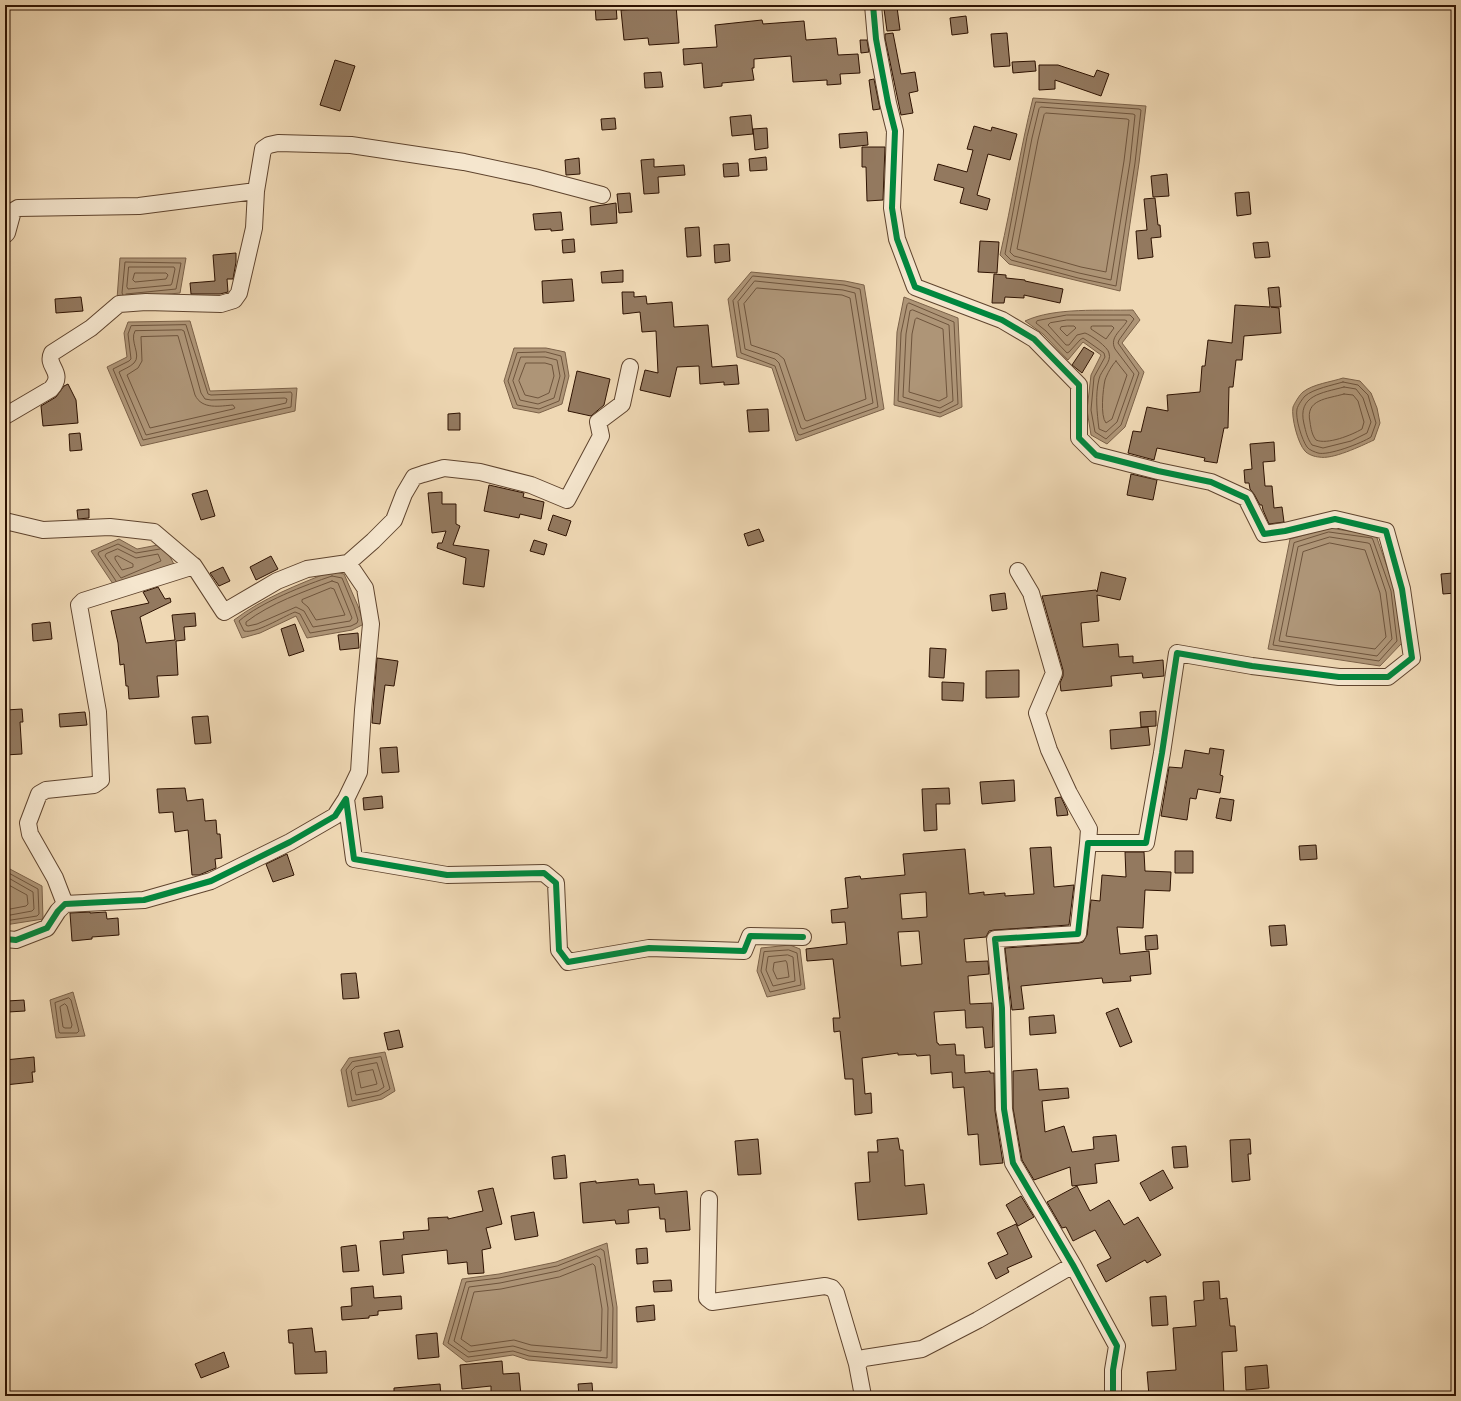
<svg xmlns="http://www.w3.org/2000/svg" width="1461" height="1401" font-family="'IM FELL English',serif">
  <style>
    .water { fill: #ae9577; stroke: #7b6148 }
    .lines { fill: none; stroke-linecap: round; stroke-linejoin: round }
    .shore { stroke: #6e543c; stroke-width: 1 }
    .building { fill: #93795f; stroke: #2f1302; fill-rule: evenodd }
    .street-casing { stroke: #5f442e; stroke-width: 18 }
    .street { stroke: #f5e6ce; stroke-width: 16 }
    .cycleway-casing { stroke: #f5e6ce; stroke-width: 8 }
    .cycleway { stroke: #00873e; stroke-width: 6 }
  </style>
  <rect width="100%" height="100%" fill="#efd8b4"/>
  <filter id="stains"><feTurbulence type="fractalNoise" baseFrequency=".005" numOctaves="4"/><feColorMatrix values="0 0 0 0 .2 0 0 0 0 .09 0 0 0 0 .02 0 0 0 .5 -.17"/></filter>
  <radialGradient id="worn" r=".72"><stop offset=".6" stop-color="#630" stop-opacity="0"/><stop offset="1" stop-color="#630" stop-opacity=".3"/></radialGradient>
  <path class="water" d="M1033,98L1146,106L1139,163L1120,291L1009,264L1000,255C1012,203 1020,150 1033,98Z
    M120,258H186L180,293L117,299Z
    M751,272L845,281L864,285L884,409L796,441L772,368L737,357L728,299Z
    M904,297L958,318L962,407L940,417L894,405L897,332Z
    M1133,310L1140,320L1122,343L1144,372L1125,427L1107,444L1091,435L1087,410L1091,375L1101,355L1083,342L1068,360L1043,334L1025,321C1055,307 1101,311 1133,310Z
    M190,321L210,391L297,388L295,411L141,446L107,367L127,357L124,333L128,322Z
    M514,348H546L565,352L569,376L562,404L539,413L513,408L504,381Z
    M1343,378L1360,381L1371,393L1377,408L1380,423L1374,440C1361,446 1332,460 1319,457C1315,457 1307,454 1305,451C1298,444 1291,417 1293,407C1294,404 1300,394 1303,392C1313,384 1331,382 1343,378Z
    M1329,528L1376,535L1395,590L1402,643L1380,666L1268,649L1290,539Z
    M119,539L137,549L163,544L175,566L117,590L91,551Z
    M332,571L344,574L358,606L364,624L352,630L307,638L296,616L260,633L242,638L234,620C263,598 297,585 332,571Z
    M5,867L8,868L42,886L43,919L5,925Z
    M790,945L800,949L805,989L767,997L757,971L761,948Z
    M73,992L85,1036L56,1038L50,1000Z
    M385,1052L395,1091L382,1099L348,1107L341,1070L349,1058Z
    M607,1243L617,1307V1368L528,1360L513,1355L466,1362L443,1344L462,1279L499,1274L556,1262Z"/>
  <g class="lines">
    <path class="shore" d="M1036,102L1139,109L1141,110L1135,163L1116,286L1078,278L1011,260L1005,254L1027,137Z
      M1041,107L1133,114L1135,115L1130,162L1111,280L1079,273L1014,256L1010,252L1032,138L1039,109Z
      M1046,113L1127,119L1129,120L1124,161L1106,272L1081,267L1017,249L1038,140L1044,115Z
      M129,267H174L175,269L172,283L171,285L128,289L127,287Z
      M135,273H166L168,275L166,279L135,282L133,280Z
      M753,276L844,285L860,289L878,407L800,435L798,434L775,366L741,353L733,301Z
      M755,281L843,290L855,293L873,403L803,429L801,428L779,363L775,359L745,349L738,302Z
      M757,288L842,295L850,298L866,399L807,421L805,420L784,359L778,354L751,345L744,304Z
      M123,295L122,293L125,262L181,263L176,289L126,294
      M909,303L954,322L958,404L940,413L898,401L901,333L907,305Z
      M913,310L949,325L953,401L940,408L903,397L906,334L910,311Z
      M1067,315H1130L1134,319L1119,340L1118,343L1139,373L1121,425L1106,439L1095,432L1091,410L1094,377L1105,357L1104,353L1083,338L1080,340L1069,352L1067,353L1046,331L1036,323L1037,321Z
      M917,318L943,329L947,397L939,401L909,392L912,334L915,320Z
      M1067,320H1125L1127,321C1122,330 1109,337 1115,349L1134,374L1117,422L1106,432L1099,429C1097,413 1095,395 1099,379C1101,370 1112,362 1109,353C1108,347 1091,335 1085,333L1077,335L1069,345H1066L1048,325L1050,323Z
      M186,325L208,394L211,395L291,392L292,394L291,407L143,440L113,369L129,361L131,359L128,334L131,326Z
      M1068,326H1074L1076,328L1067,336L1060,329L1061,327Z
      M1093,326H1112L1114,328L1106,339L1091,329V327Z
      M182,330L184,331L201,393L205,399L211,400L285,398L287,399L286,403L146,435L119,372C124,369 130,367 134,363C142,355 129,341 135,331Z
      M178,336L195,395C202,410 220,406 233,405L235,408L233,409L150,428L127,375L138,368L142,361L141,337Z
      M546,352L561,356L565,376L559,401L539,409L517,405L508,381L517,353Z
      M521,357H545L557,360L560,376L554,398L538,404L520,400L513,381Z
      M1116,361L1127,375L1112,419L1106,423C1100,416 1103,389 1105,380C1107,374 1112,365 1116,361Z
      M526,363H545L552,365L554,376L549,393L538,398L525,395L519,381Z
      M1343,382L1358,385L1368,395L1376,423L1371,437C1362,443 1328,456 1318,453C1315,452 1309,450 1307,447C1302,440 1295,418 1297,409C1298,405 1303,398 1305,396C1313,389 1333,385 1343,382Z
      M1344,387L1356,389L1363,398L1371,422L1367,433L1351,441L1323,448L1312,445C1307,438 1306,432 1304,424C1297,395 1322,393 1344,387Z
      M1344,394L1353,395L1358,401L1364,422L1362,429C1352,435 1327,445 1316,440C1312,435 1311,429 1310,422C1305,399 1327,399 1344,394Z
      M1329,532L1372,538L1373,540L1391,591L1397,641L1379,661L1273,645L1294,543Z
      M1330,537L1368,543L1370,544L1386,592L1392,639L1377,656L1279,641L1298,547Z
      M1330,543L1365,550L1380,593L1386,637L1375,649L1286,636L1303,552Z
      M118,549L136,558L158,554L161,561L121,578L105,556L106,554Z
      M118,556L133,564V567L122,570L115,559V557Z
      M332,576L342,578L354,607L358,620L357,623L351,626L310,633L300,614L295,612C282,617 256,634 244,631L239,621C261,602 305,585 332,576Z
      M116,581L98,554L99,552L118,544L136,553L160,549
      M332,581L338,583L352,618L350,621L313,627L304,611L296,607L257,624L248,626L246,625V622C271,603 303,592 332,581Z
      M331,588L334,589L345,615L316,620L308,607L302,602V600Z
      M5,871L38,889L39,914L37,916L5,921
      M5,876L33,892L34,909L32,911L5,916
      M5,883L27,895L28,904L26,906L5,910
      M789,950L797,953L801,985L770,992L761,971L764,952Z
      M788,955L793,957L795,981L773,986L766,970L768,957Z
      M786,961L787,963L789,977L777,979L773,970L774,963Z
      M69,998L71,1000L79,1031L77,1033H60L59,1032L55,1003Z
      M65,1004L67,1006L72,1025L71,1028H65L63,1027L60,1007Z
      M381,1057L390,1089L380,1095L352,1101L346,1070L352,1062Z
      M377,1063L384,1087L378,1091L356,1095L351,1071L355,1067Z
      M373,1070L377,1084L361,1088L358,1073Z
      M601,1249L604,1251L613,1308L612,1363L529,1356L513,1351L468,1357L448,1343L466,1282L499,1278L557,1266Z
      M597,1256L600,1258L608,1308L607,1358L530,1351L513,1346L469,1352L454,1341L469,1287L500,1283L558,1271Z
      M593,1264L595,1266L602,1309L601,1351L531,1345L514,1340L471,1346L461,1339L474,1292L501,1289L559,1277Z"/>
  </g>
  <path class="building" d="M595,5H616L617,19L596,20Z
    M657,5H676L679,43L649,45L648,38L624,40L621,10L657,8Z
    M897,7L900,30L887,31L884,9Z
    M966,16L968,33L952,35L950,18Z
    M762,20L763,24L804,21L806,40L836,38L838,55L858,54L860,73L840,74L841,84L827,85V80L793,82L791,56L754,59V68H752L754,80L722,83V86L704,88L702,63L684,65L683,49L717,47L715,25Z
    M893,33L901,74L915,72L918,91L909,93L913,113L901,115L885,38V34Z
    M1007,33L1010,66L994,67L991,34Z
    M860,40H867L869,52L861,53Z
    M335,60L355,66L340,111L320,105Z
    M1035,61L1036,71L1013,73L1012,62Z
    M1039,65H1058L1094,77L1097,70L1109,74L1101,96L1055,80V89L1039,90Z
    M661,72L663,87L645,88L644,73Z
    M874,79L880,109L873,110L869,80Z
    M751,115L753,134L732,136L730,117Z
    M615,118L616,129L602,130L601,119Z
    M974,126L991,131L992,127L1017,134L1010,160L988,154L977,195L990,199L987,210L960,203L964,188L934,180L938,164L967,172L973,150L967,149Z
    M767,128L768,148L755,150L753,129Z
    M867,132L868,145L840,148L839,134Z
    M862,147H885L883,200L867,201L866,167H862Z
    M766,157L767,170L750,171L749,159Z
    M579,158L580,174L566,175L565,160Z
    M654,159V167L684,165L685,175L658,177L659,193L644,194L641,160Z
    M738,163L739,176L724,177L723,164Z
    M1167,174L1169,196L1153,197L1151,176Z
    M1249,192L1251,214L1237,216L1235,193Z
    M630,193L632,212L619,213L617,194Z
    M1155,198L1158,225H1160L1161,237L1151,238L1153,257L1138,259L1136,231L1147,230L1144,199Z
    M616,203L617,223L591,225L590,207Z
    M561,212L563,230L551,231V229L535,230L533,214Z
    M699,227L701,256L687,257L685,228Z
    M574,239L575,252L563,253L562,240Z
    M980,241L999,242L997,273L978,272Z
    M1268,242L1270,257L1255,258L1253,243Z
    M729,244L730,261L715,263L714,245Z
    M236,253V262L233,279H227L228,292L220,294H191L190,283L215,281L213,255Z
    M623,270V282L602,283L601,272Z
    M994,274L1006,275V278L1025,280V281L1063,289L1060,303L1024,295V298L1005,297L1004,303H992Z
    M572,279L574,301L543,303L542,281Z
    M1279,287L1281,307H1271L1279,308L1281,333L1244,336L1242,360H1236L1233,387H1229L1228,428H1224L1217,463L1204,461L1205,458L1157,448L1154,460L1128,453L1133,431L1141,432L1147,407L1168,411L1167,395L1200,392L1202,366H1205L1208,340L1232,343L1235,305L1270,307L1268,288Z
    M622,292H634V297L646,296L647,304L672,302L674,327L708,325L712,367L737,365L739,384L724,385V382L700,384L699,366L677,367L670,397L640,390L645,370L658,373L656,331L642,332L640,312L623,314Z
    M81,297L83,311L56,313L55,299Z
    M1084,347L1094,353L1082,373L1072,365Z
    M577,371L610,379L604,405L591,416L568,411Z
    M68,384L76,400L78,423L43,426L41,406L56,397L64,386Z
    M768,409L769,431L749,432L747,410Z
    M460,413V430H448V414Z
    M80,433L82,450L70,451L69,434Z
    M1274,442L1275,461L1263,462L1265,486H1272L1274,508L1282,507L1284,522L1269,524L1263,510L1262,505H1260L1254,494L1250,489L1249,483H1245L1244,470L1252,469L1250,444Z
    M1131,474L1157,480L1153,500L1127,495Z
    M489,485L524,493L523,497L544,502L541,519L520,514L519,518L484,511Z
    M207,490L215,516L201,520L192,494Z
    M442,492V504H456V524L460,526L453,545L489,550L484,587L463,584L466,558L437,548L438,543H442L446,531L432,533L428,493Z
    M89,509V518L78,519L77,510Z
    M553,515L571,521L566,536L548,530Z
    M759,529L764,541L748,546L744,534Z
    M534,540L547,544L544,555L530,551Z
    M271,556L278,569L256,580L250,567Z
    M223,567L230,581L219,586L210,573Z
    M1101,572L1126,578L1120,600L1097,595L1099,621L1081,623L1083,647L1118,644L1119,657L1133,656V663L1163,660L1164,676L1143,678L1142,673L1111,676L1112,686L1061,691L1060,683L1063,676V670L1042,596L1096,590L1097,592Z
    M1453,573L1455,593L1443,594L1441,574Z
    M158,587L165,599L170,598L171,602L140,617L146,643L175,640L172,615L195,613L196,626L184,627L185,640L176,641L178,675L157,676L159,697L129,699L128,686H126L124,664L120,665L118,643L111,611L149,603L143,592Z
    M1005,593L1007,609L992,611L990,595Z
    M50,622L52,639L33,641L32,624Z
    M295,624L304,651L289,656L281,629Z
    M358,633L359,648L340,650L338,635Z
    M930,648L946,649L944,678L929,677Z
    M377,658L398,661L394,686L385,685L380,724L372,723Z
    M1019,670V697L986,698V671Z
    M942,682L964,683L963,701L942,700Z
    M22,709L23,722H20L22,754L5,755V744L9,743L6,710Z
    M1156,711V726L1141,727L1140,712Z
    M85,712L87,725L60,727L59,714Z
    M208,716L211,743L195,744L192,717Z
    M1148,727L1150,745L1111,749L1110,730Z
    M397,747L399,772L382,773L380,748Z
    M1210,748L1224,750L1220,775L1223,776L1220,793L1198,789L1196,799L1190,798L1187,820L1161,816L1169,767L1182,768L1185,750L1209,754Z
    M1014,780L1015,801L982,804L980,782Z
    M185,788L187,801L203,799L205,821L216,820L217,834H220L222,858L215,859L216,868L199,875H192L188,830L175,832L173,812L159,813L157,789Z
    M949,788L950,804H936L937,830L924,831L922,789Z
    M382,796L383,808L364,810L363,798Z
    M1061,797L1067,810L1068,815L1057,816L1055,798Z
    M1220,798L1234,800L1231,821L1216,818Z
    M1316,845L1317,859L1300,860L1299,846Z
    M1051,847L1054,887L1074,885L1069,925L994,930L989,931L986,937L964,939L966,962L988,961L989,974L968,976L970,1004L992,1003L993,1047L985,1048L983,1027L966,1028L965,1010L934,1012L937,1043H938L939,1045L955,1044L956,1055H964L965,1073L990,1071V1073H994L995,1111L1003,1163L980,1165L978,1134L968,1135L964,1087L953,1088L952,1072L931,1074L930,1055L917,1056L916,1054L898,1055V1053L862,1058L865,1094L871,1093L872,1113L855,1115L853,1079H845L840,1031L834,1032L833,1018H840L833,959L807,961L806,949L847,944L845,922L832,923L831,910L848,908L845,878L860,876L861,879L905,875L903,854L965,849L969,894L984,892V895L1005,893V896L1034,894L1030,848ZM926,892L927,917L902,919L900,894ZM919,931L922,964L901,966L898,932Z
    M1175,851H1193V873H1175Z
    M1125,852H1144L1145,871L1171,872L1170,891L1145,890L1143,928L1117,927L1120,954L1149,951L1151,974L1130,976L1131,981L1103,983L1102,978L1021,986L1024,1009L1012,1010L1005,948L1079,943L1083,942L1087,935L1091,900L1100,901L1102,875L1126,877Z
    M287,854L294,875L273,882L266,864Z
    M90,912V913L106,912L107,919L118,918L119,935L92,937V939L72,941L70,913Z
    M1285,925L1287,945L1271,946L1269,926Z
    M1157,935L1158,949L1146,950L1145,936Z
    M356,973L359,998L343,999L341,974Z
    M24,1000L25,1011L8,1012L7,1001Z
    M1118,1008L1132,1042L1120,1047L1106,1013Z
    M1054,1015L1056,1033L1030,1035L1029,1017Z
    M399,1030L403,1047L388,1050L384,1033Z
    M34,1057L35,1072H32L33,1082L5,1085V1060Z
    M1037,1069L1039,1090L1068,1088L1069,1098L1042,1101L1045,1132L1064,1126L1072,1152L1094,1149L1093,1137L1116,1135L1119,1161L1095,1164L1097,1183L1072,1186L1070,1167L1034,1180L1022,1160L1013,1108V1071Z
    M898,1138L900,1150H903L905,1186L924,1184L927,1214L858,1220L855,1183L870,1182L868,1152H878L877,1140Z
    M758,1139L761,1174L738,1175L735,1141Z
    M1250,1139L1251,1154H1248L1250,1180L1232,1182L1230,1140Z
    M1186,1146L1188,1167L1174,1168L1172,1147Z
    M565,1155L567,1178L554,1179L552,1157Z
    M1163,1170L1173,1188L1150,1201L1140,1183Z
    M638,1179L639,1185L654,1184L655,1194L687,1191L690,1230L666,1232L665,1219H660L659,1207L628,1210L629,1223L616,1224L615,1220L583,1223L580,1183L596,1181V1183Z
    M1077,1186L1090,1211L1109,1200L1124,1225L1138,1217L1161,1255L1147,1263L1145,1260L1106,1282L1097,1265L1111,1258L1095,1230L1073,1241L1066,1227L1062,1228L1047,1202Z
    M493,1188L502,1224L486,1228L491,1248L482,1250L484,1273L468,1274L467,1262L448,1264L447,1250L402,1255L404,1273L383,1275L380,1241L404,1239L403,1232L429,1230L428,1218L448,1217V1219L483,1211L478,1191Z
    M1021,1196L1034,1217L1018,1226L1006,1205Z
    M534,1212L538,1236L515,1240L511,1216Z
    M1016,1224L1032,1257L1007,1268L1009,1272L996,1279L988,1263L1008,1254L997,1233Z
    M356,1245L359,1271L343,1272L341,1247Z
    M647,1248L648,1263L637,1264L636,1249Z
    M671,1280L672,1291L654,1292L653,1281Z
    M1219,1281L1220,1299L1227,1298L1230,1326H1235L1237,1351L1222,1352L1224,1396H1149L1147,1372L1176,1370L1173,1328L1196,1326L1194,1301L1204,1300L1203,1282Z
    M373,1286L374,1298L401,1296L402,1309L378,1311V1315L369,1316V1318L342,1320L341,1307L352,1306L351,1288Z
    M1166,1296L1168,1325L1152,1326L1150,1297Z
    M654,1305L655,1320L637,1322L636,1307Z
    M312,1328L315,1352L326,1351L327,1373L295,1374L293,1343H289L288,1330Z
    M437,1333L439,1357L418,1359L416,1335Z
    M224,1352L229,1367L201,1378L195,1364Z
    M502,1361L503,1374L519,1373L521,1396H491V1386L462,1389L460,1365Z
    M1267,1365L1269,1388L1246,1390L1245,1367Z
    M592,1383L593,1396H579L578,1384Z
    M440,1384L441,1396H394V1388Z"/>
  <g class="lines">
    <g class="street-casing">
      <path id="street" d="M873,5L876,39L888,103L895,131L892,208L897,239L915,287L1002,320L1034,339L1079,385V438L1096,455L1158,471L1211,482L1246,498L1264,534L1285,531L1335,519L1386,531L1402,589L1412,658L1388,677H1339L1252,666L1177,653L1162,753L1146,843H1088L1078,934L995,939L1002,1008L1004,1109L1013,1163L1073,1265L1117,1346L1113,1370V1396
        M5,235L7,233L13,211L18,208L139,206L256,191
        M5,416L51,389C66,372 45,367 52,353L91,328L119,304L146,302L221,304L234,300L239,293L254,228L256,191L263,149L269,145L278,143L351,145L464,162L534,177L602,195
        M5,521L43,530L110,527L154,532L194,566
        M348,563L373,541L394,520L404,494L414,477L423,474L444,468L480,472L531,485L567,500L601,436L598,422L622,404L630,367
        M1018,571L1031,593L1054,673L1037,713L1049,750L1069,793L1089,829L1088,843
        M65,904L55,878L30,834L28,823L39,794L46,790L94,785L101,780L98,712L79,605L83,601L194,566L224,612L277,581L307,569L348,563L365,588L371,624L363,710L359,772L346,799
        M5,939L16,940L47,928L58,911L65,904L144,900L211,881L290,842L335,816L346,799L354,859L447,875L544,873L556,883L559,950L568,962L649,948L744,951L750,936L803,937
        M709,1199L707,1298L712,1302L825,1286L832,1288L836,1293L857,1364
        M863,1396L857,1364L864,1358L922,1349L978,1320L1073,1265"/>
    </g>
    <use href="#street" class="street"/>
    <g class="cycleway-casing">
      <path id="cycleway" d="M873,5L876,39L888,103L895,131L892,208L897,239L915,287L1002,320L1034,339L1079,385V438L1096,455L1158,471L1211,482L1246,498L1264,534L1285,531L1335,519L1386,531L1402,589L1412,658L1388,677H1339L1252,666L1177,653L1162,753L1146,843H1088L1078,934L995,939L1002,1008L1004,1109L1013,1163L1073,1265L1117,1346L1113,1370V1396
        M5,939L16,940L47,928L58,911L65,904L144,900L211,881L290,842L335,816L346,799L354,859L447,875L544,873L556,883L559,950L568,962L649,948L744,951L750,936L803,937"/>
    </g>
    <use href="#cycleway" class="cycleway"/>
  </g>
  <rect width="1461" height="1401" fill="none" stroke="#efd8b4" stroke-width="20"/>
  <rect x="6" y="6" width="1449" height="1389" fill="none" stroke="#2f1302" stroke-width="2"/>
  <rect x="10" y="10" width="1441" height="1381" fill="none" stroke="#2f1302"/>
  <rect width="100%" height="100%" filter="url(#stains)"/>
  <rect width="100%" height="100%" fill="url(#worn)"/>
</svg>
